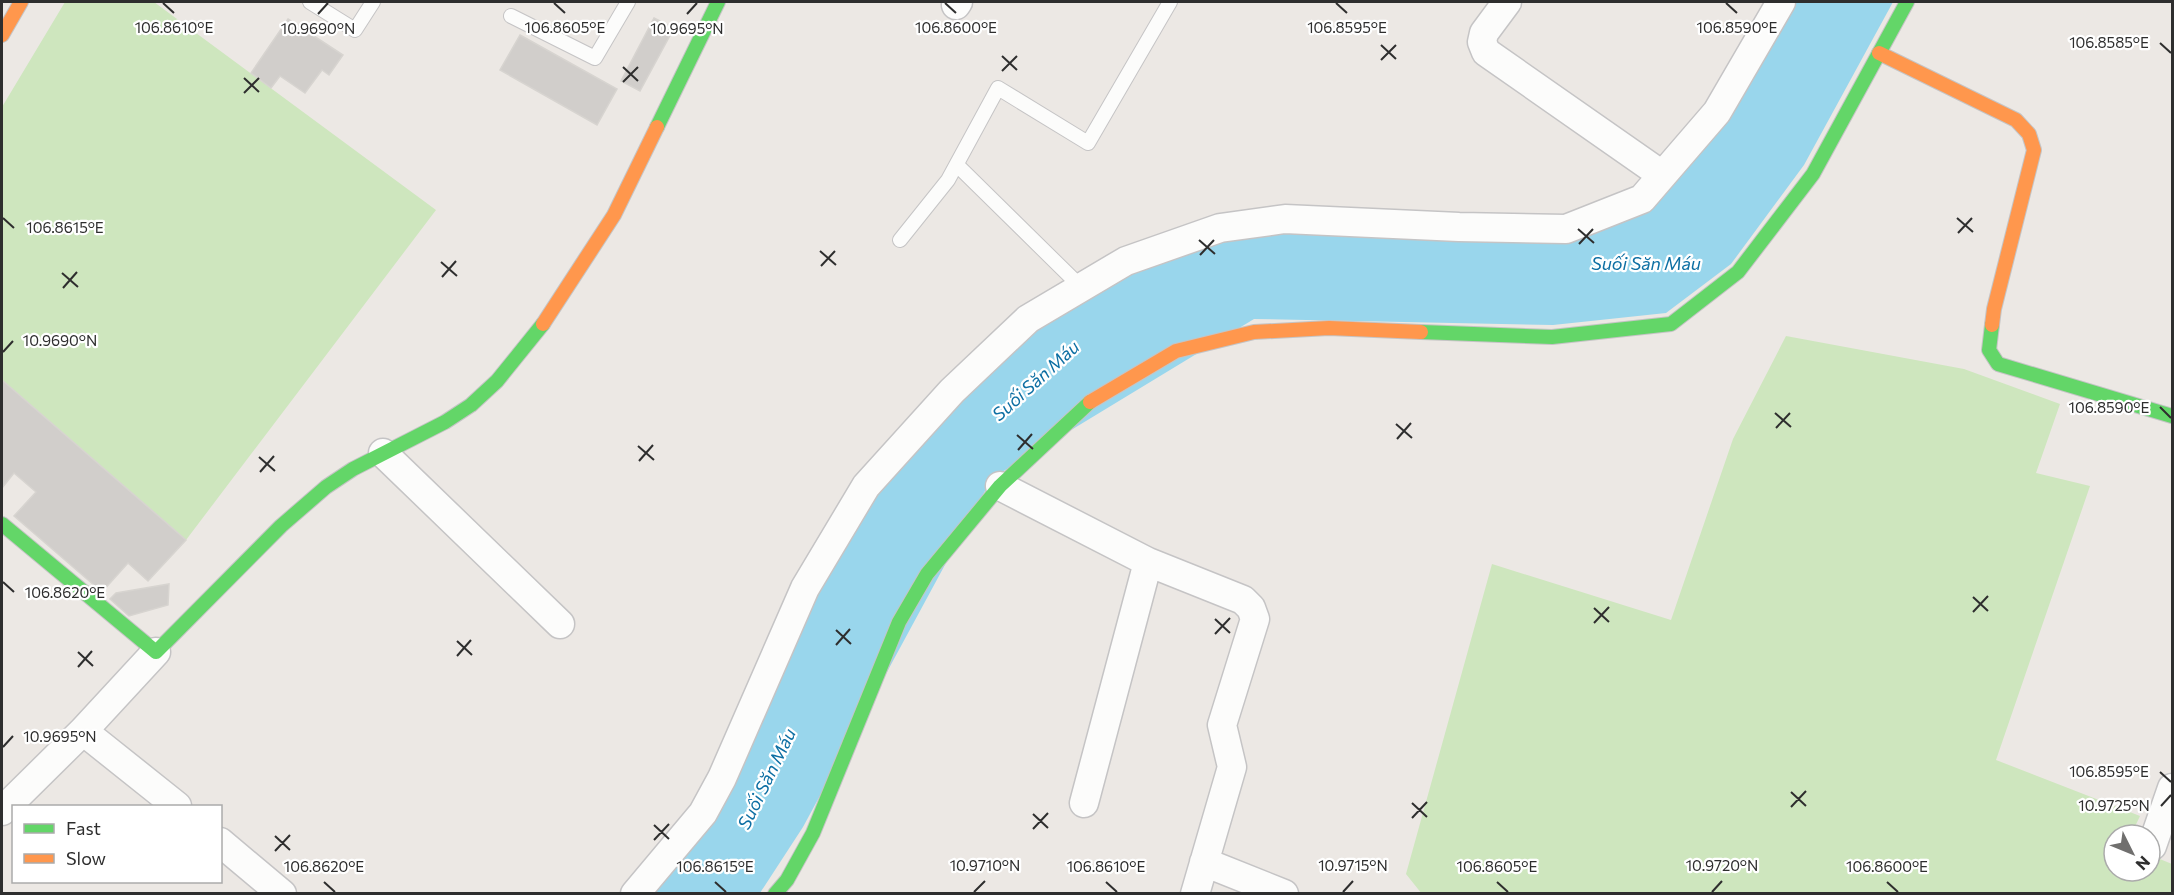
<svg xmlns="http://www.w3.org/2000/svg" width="2174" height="895" font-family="Commissioner,sans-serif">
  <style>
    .green { fill: #cee6be }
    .water { fill: #99d6ec }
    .building { fill: #d1cecb; stroke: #d7d4d0; stroke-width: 1.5 }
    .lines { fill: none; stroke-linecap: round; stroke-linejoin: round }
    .lane-casing { stroke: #c5c4c5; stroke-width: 16 }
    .street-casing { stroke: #c5c4c5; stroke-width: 31 }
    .fast-casing { stroke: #c5c4c5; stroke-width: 16 }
    .slow-casing { stroke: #c5c4c5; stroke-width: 16 }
    .lane { stroke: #fcfcfb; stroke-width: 14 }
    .street { stroke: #fcfcfb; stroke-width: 28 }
    .fast { stroke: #63d668; stroke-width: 14 }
    .slow { stroke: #ff974d; stroke-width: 14 }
    .ticks { fill: none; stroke: #2e2e2e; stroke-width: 2 }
    .labels { text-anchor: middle; stroke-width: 4.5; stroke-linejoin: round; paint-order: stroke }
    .water-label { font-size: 18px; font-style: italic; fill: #0d6fa3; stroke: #fff }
    .ticks-label { font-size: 15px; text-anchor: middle; fill: #2e2e2e; stroke: #fff; stroke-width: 4.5; stroke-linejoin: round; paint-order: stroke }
  </style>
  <rect width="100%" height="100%" fill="#ece8e4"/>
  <path class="green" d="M65,2H154L436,210L186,540L2,380V107Z
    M1786,336L1964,369L2060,404L2036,473L2090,486L1996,760L2140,816L2131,835H2114V871H2150V855L2172,864V893L1422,894L1406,874L1492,564L1671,620L1733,439Z"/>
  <path class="water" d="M1793,2H1893L1804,165L1731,264L1666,313L1553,325L1254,319L992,478L803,827L760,893L650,894L814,595L874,494L957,404L1036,327L1131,271L1221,240L1286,231L1413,237L1647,210Z"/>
  <path class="building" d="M654,18L674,28L640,91L621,81Z
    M288,19L343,55L329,75L322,70L305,93L280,76L271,88L251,73Z
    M520,35L617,89L597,125L500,70Z
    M2,380L186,540L148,581L128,563L102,592L14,516L36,492L14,473L2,488Z
    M169,584L168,605L129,616L110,599L116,593Z"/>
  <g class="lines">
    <g class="lane-casing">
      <path id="lane" d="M310,2L355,30L373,2
        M511,16L595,58L628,2
        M957,165L1081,287
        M900,240L948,180L998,88L1088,143L1170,2"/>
    </g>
    <g class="street-casing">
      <path id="street" d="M1507,2L1484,33L1482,42L1486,52L1662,175
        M956,5L958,2
        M383,453L560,624
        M1000,486L1148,562L1243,600L1251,608L1255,619L1222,725L1232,767L1195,894
        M83,731L177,806
        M1084,803L1148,562
        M2,811L83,731L156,652
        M220,842L282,894
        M2152,846L2172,788
        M1204,862L1284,894
        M635,894L703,813L722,778L805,588L866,486L952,391L1028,319L1126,261L1220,228L1285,219L1459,227L1566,229L1642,199L1717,112L1781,2"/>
    </g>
    <g class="fast-casing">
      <path id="fast" d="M657,127L718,2
        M1992,325L1989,350L1998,364L2172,416
        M1421,332L1552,337L1671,324L1738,272L1813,174L1907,2
        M2,524L156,652L281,526L326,487L353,469L445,422L471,405L497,381L543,324
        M775,894L787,880L813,833L899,622L927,574L1000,486L1090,402"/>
    </g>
    <g class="slow-casing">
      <path id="slow" d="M2,35L21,2
        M1879,53L2016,120L2029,134L2034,150L1994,309L1992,325
        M543,324L614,215L657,127
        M1090,402L1176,351L1254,332L1329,328L1421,332"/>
    </g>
    <use href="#lane" class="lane"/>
    <use href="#street" class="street"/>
    <use href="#fast" class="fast"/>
    <use href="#slow" class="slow"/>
  </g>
  <path class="ticks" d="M163,3L174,13M554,3L565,13M945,3L956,13M1336,3L1347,13M1726,3L1737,13M318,14L328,3M687,14L697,3M2160,43L2171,53M1381,45L1396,59M1002,56L1017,70M1381,60L1396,45M623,67L638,81M1002,71L1017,56M244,78L259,92M623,82L638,67M244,93L259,78M3,218L14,228M1957,218L1973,232M1578,229L1594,243M1958,233L1972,218M1199,240L1215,254M1579,244L1593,229M820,251L836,265M1200,255L1214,240M441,262L457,276M821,266L835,251M62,273L78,287M442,277L456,261M63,288L77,272M3,352L13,341M2160,407L2171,418M1775,413L1791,427M1396,424L1412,438M1776,428L1790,413M1017,435L1033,449M1397,439L1411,423M638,446L654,460M1018,450L1032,434M259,457L275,471M639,461L653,445M260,472L274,456M3,582L14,592M1973,597L1988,611M1594,608L1609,622M1973,612L1988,596M1215,619L1230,633M1594,623L1609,607M836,630L851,644M1215,634L1230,618M457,641L472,655M836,645L850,629M78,652L93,666M457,656L471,640M78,667L92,651M3,747L13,736M2160,772L2171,782M1791,792L1806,806M1412,803L1427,817M2161,806L2171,795M1791,807L1806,791M1033,814L1048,828M1412,818L1427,802M654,825L669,839M1033,829L1048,813M275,836L290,850M654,840L669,824M275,851L290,835M324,882L335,892M715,882L726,892M1106,882L1117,892M1497,882L1508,892M1887,882L1898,892M974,892L985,881M1343,892L1353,881M1712,892L1722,881"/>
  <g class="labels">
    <g class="water-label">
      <text x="1646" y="270">Suối Săn Máu</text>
      <text transform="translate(1036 381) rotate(-42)" y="6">Suối Săn Máu</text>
      <text transform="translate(767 779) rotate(-64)" y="6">Suối Săn Máu</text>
    </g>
  </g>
  <g class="ticks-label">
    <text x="174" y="33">106.8610°E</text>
    <text x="565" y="33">106.8605°E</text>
    <text x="1347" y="33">106.8595°E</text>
    <text x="1737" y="33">106.8590°E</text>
    <text x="956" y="33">106.8600°E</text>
    <text x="318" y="34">10.9690°N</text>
    <text x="687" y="34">10.9695°N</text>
    <text x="2109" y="48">106.8585°E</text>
    <text x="65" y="233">106.8615°E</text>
    <text x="60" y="346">10.9690°N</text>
    <text x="2109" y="413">106.8590°E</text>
    <text x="65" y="598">106.8620°E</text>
    <text x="60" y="742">10.9695°N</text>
    <text x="2109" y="777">106.8595°E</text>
    <text x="2114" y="811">10.9725°N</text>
    <text x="985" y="871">10.9710°N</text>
    <text x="1353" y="871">10.9715°N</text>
    <text x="1722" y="871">10.9720°N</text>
    <text x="324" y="872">106.8620°E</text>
    <text x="715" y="872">106.8615°E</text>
    <text x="1106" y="872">106.8610°E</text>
    <text x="1497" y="872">106.8605°E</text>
    <text x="1887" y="872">106.8600°E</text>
  </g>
  <rect width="2174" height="895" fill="none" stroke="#2e2e2e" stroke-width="6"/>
  <rect x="12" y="805" width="210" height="78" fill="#ffffff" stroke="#ababab" stroke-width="1.5"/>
  <rect x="24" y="824" width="30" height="9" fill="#63d668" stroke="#ababab" stroke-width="1.5"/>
  <text x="66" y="835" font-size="18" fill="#2e2e2e">Fast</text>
  <rect x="24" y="854" width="30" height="9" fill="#ff974d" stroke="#ababab" stroke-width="1.5"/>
  <text x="66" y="865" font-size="18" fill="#2e2e2e">Slow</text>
  <g transform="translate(2132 853) rotate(133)"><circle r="28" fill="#ffffff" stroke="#ababab" stroke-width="1.5"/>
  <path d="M0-4.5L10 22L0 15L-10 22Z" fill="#706f6e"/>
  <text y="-9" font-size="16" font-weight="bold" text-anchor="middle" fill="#2e2e2e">N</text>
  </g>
</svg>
